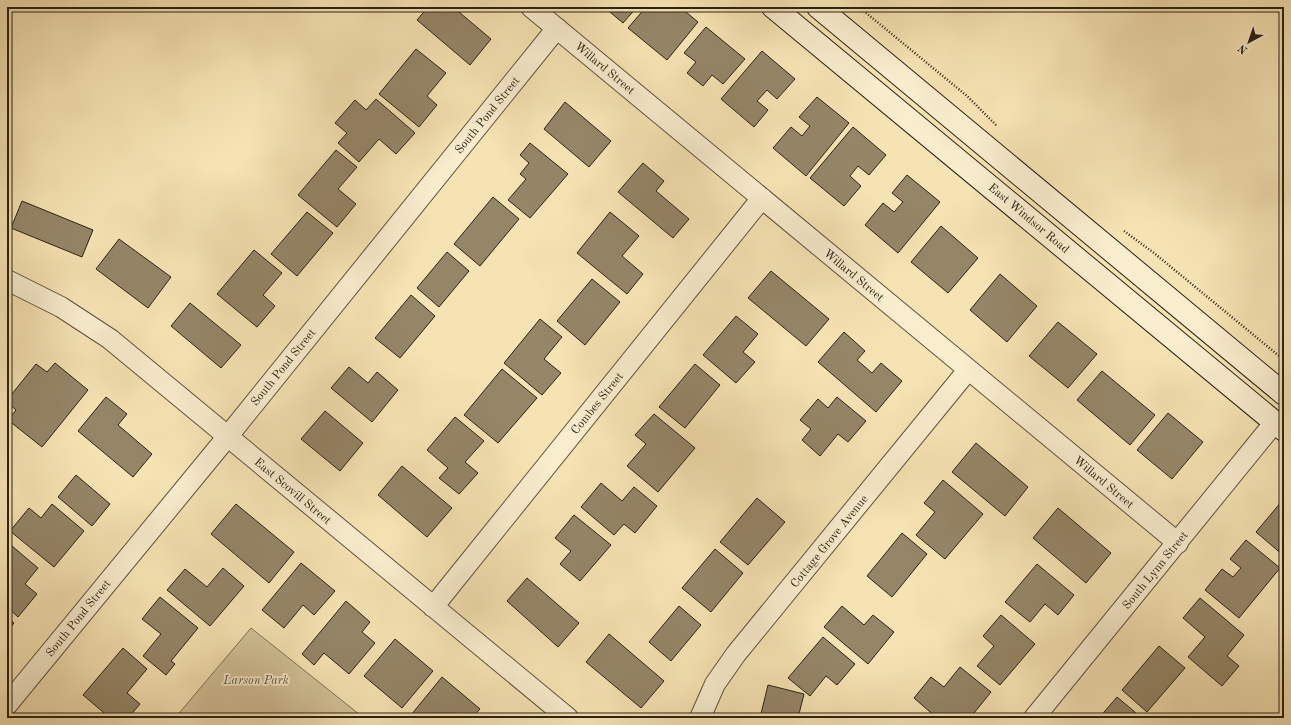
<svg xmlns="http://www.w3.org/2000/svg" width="1291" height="725" font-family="'Old Standard TT',serif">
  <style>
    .green { fill: #d3c298; stroke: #7f7258 }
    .building { fill: #958668; stroke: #2b2217 }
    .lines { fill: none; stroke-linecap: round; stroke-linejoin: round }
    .minor-casing { stroke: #5e523e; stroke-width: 22 }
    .secondary-casing { stroke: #2b2217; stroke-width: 24 }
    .path { stroke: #2b2217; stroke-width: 2.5; stroke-dasharray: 1 2; stroke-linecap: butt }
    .minor { stroke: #f9edce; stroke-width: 20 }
    .secondary { stroke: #f9edce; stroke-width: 22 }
    .labels { text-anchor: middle; stroke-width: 3.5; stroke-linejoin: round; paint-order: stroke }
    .street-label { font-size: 12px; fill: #2b2217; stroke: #f9edce }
    .park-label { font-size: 12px; font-style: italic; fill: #5d523e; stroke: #f9edce }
  </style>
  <rect width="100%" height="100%" fill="#f6e3b3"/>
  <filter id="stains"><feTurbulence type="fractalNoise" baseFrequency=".005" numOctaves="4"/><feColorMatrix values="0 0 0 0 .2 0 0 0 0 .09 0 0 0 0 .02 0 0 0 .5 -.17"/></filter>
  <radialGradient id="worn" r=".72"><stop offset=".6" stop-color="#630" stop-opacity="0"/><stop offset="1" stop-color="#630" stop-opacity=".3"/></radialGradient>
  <path class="green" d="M251,628L364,718H175Z"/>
  <path class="building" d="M428,7H453L491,39L470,65L417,20Z
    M604,7H637L623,23Z
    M646,7H680L698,22L667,60L628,28Z
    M706,27L745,59L723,84L712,75L703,86L687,73L696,62L684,53Z
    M416,49L446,73L427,96L437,105L419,127L379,94Z
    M762,51L795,79L777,99L767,90L757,101L768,110L754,127L721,99Z
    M817,97L849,123L806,176L773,148L791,127L802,136L810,126L799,117Z
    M376,99L415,133L396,154L379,139L359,162L338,143L347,133L335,123L355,100L366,110Z
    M565,102L611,141L589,167L544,129Z
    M853,127L886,155L869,175L858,166L850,176L861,186L844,206L810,178Z
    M530,143L568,174L530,218L508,200L526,179L520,174L529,163L520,155Z
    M336,150L357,167L338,189L356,204L337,227L298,195Z
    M643,163L664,181L656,191L689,219L673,238L618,192Z
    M907,175L940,202L898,253L865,225L883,203L894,212L903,202L892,193Z
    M493,197L519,219L480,266L454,244Z
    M22,201L93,230L82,257L11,228Z
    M307,212L333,233L297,276L271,254Z
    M610,212L639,236L622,256L643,274L627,294L577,253Z
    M941,226L978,258L948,293L911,262Z
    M119,239L171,277L148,308L96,269Z
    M254,250L282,273L263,295L275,306L257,327L217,294Z
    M447,252L469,271L439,307L417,288Z
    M771,271L829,319L806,346L748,298Z
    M1000,274L1037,306L1007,342L970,310Z
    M592,279L620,302L585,345L557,321Z
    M411,295L435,316L400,358L375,338Z
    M190,303L241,345L221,368L171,326Z
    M736,316L758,334L743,352L755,362L736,383L703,355Z
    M540,319L562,337L544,359L561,373L542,395L504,363Z
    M1058,322L1097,354L1068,388L1029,356Z
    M844,332L865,351L857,360L872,373L881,363L902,381L876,412L818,362Z
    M55,363L88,390L42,447L8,420L16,410L7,402V400L36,364L47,372Z
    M695,364L720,385L685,428L659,407Z
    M349,367L368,383L377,372L398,390L372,422L331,388Z
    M502,369L537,398L498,443L464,415Z
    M1102,371L1155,415L1130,445L1077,400Z
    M106,397L127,414L118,425L152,454L133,477L78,431Z
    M837,397L866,421L848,442L838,434L820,456L802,440L811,429L800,420L818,399L828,408Z
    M325,411L363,443L340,471L301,439Z
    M1168,413L1203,442L1172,479L1137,450Z
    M654,414L695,448L658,492L627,466L646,444L635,435Z
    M455,417L484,441L465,462L478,473L459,494L439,478L448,468L427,450Z
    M976,443L1028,487L1005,516L952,472Z
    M402,466L452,508L427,537L378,495Z
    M76,475L110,504L92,526L58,497Z
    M943,480L983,514L945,559L916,535L935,512L924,503Z
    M601,483L622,501L634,487L657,506L635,533L624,524L614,535L581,507Z
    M757,498L785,522L748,565L720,542Z
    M1282,501L1284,503V556L1256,532Z
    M52,504L84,531L54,567L10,531L29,508L41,518Z
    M236,504L294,552L269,583L211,534Z
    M1058,508L1111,553L1086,583L1033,538Z
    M574,515L611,545L580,581L560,564L571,551L555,538Z
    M902,533L927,554L892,597L867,576Z
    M1246,540L1280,568L1239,618L1205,590L1222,569L1233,577L1241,568L1230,559Z
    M12,546L38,568L25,584L37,594L18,617L7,607V552Z
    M715,549L743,573L711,612L682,588Z
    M301,563L335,591L314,615L303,605L284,628L262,610Z
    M1037,564L1074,595L1058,615L1045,604L1030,622L1005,602Z
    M223,568L244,586L210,626L167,590L185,569L207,587Z
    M527,578L579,623L558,647L507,601Z
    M160,597L198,628L171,661L175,664L166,675L143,656L161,634L142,619Z
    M1200,598L1244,635L1227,656L1239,666L1222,686L1188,657L1205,637L1183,618Z
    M346,601L370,622L362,632L375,643L349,674L324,653L314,665L302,654Z
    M679,606L701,625L671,661L649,642Z
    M842,606L864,625L873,615L894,632L868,664L824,627Z
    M1001,615L1035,644L1000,685L977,666L994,646L983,636Z
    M7,617L14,623L7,632Z
    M609,634L664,681L641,708L586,662Z
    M823,637L855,664L837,685L826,676L810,696L788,678Z
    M395,639L433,671L402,708L364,676Z
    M1159,646L1185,668L1147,712L1122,690Z
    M123,648L147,669L127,693L140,704L128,718H110L83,695Z
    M960,667L991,692L970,718H937L914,698L931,677L944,687Z
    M442,677L480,709L472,718H414L411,715Z
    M768,685L804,694L798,718H760Z
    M1117,697L1142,718H1099Z"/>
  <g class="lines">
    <g class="minor-casing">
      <path id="minor" d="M531,7L1178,543
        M7,280L61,307L110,339L568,718
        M433,607L762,198
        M7,705L228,436L557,28
        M700,718L715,684L736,654L968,370
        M1034,718L1275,422"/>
    </g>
    <g class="secondary-casing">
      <path id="secondary" d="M773,7L1284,430
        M818,7L1284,394"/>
    </g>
    <path class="path" d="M859,7L967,96L997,126
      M1124,231L1154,253L1284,360"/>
    <use href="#minor" class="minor"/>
    <use href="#secondary" class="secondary"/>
  </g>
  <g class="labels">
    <g class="street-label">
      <text transform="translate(605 68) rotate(40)" y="4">Willard Street</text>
      <text transform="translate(487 115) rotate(-51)" y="4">South Pond Street</text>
      <text transform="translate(1029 218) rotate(40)" y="4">East Windsor Road</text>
      <text transform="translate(854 275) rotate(40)" y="4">Willard Street</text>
      <text transform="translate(283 367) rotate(-51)" y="4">South Pond Street</text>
      <text transform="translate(597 403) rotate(-51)" y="4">Combes Street</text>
      <text transform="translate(1104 482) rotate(40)" y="4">Willard Street</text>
      <text transform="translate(293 491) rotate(40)" y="4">East Scovill Street</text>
      <text transform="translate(829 541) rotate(-51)" y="4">Cottage Grove Avenue</text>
      <text transform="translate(1155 570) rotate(-51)" y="4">South Lynn Street</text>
      <text transform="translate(78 618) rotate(-51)" y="4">South Pond Street</text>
    </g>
    <g class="park-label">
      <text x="256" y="684">Larson Park</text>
    </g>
  </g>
  <rect width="1291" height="725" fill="none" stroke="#f6e3b3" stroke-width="24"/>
  <rect x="8" y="8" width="1275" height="709" fill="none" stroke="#2b2217" stroke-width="2"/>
  <rect x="12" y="12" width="1267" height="701" fill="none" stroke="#2b2217"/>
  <g transform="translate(1249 42) rotate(220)" stroke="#f9edce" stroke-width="3" paint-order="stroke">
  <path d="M0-3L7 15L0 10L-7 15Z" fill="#2b2217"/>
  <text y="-6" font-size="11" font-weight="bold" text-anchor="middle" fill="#2b2217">N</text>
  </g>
  <rect width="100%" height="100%" filter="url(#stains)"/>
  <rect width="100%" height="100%" fill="url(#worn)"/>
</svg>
